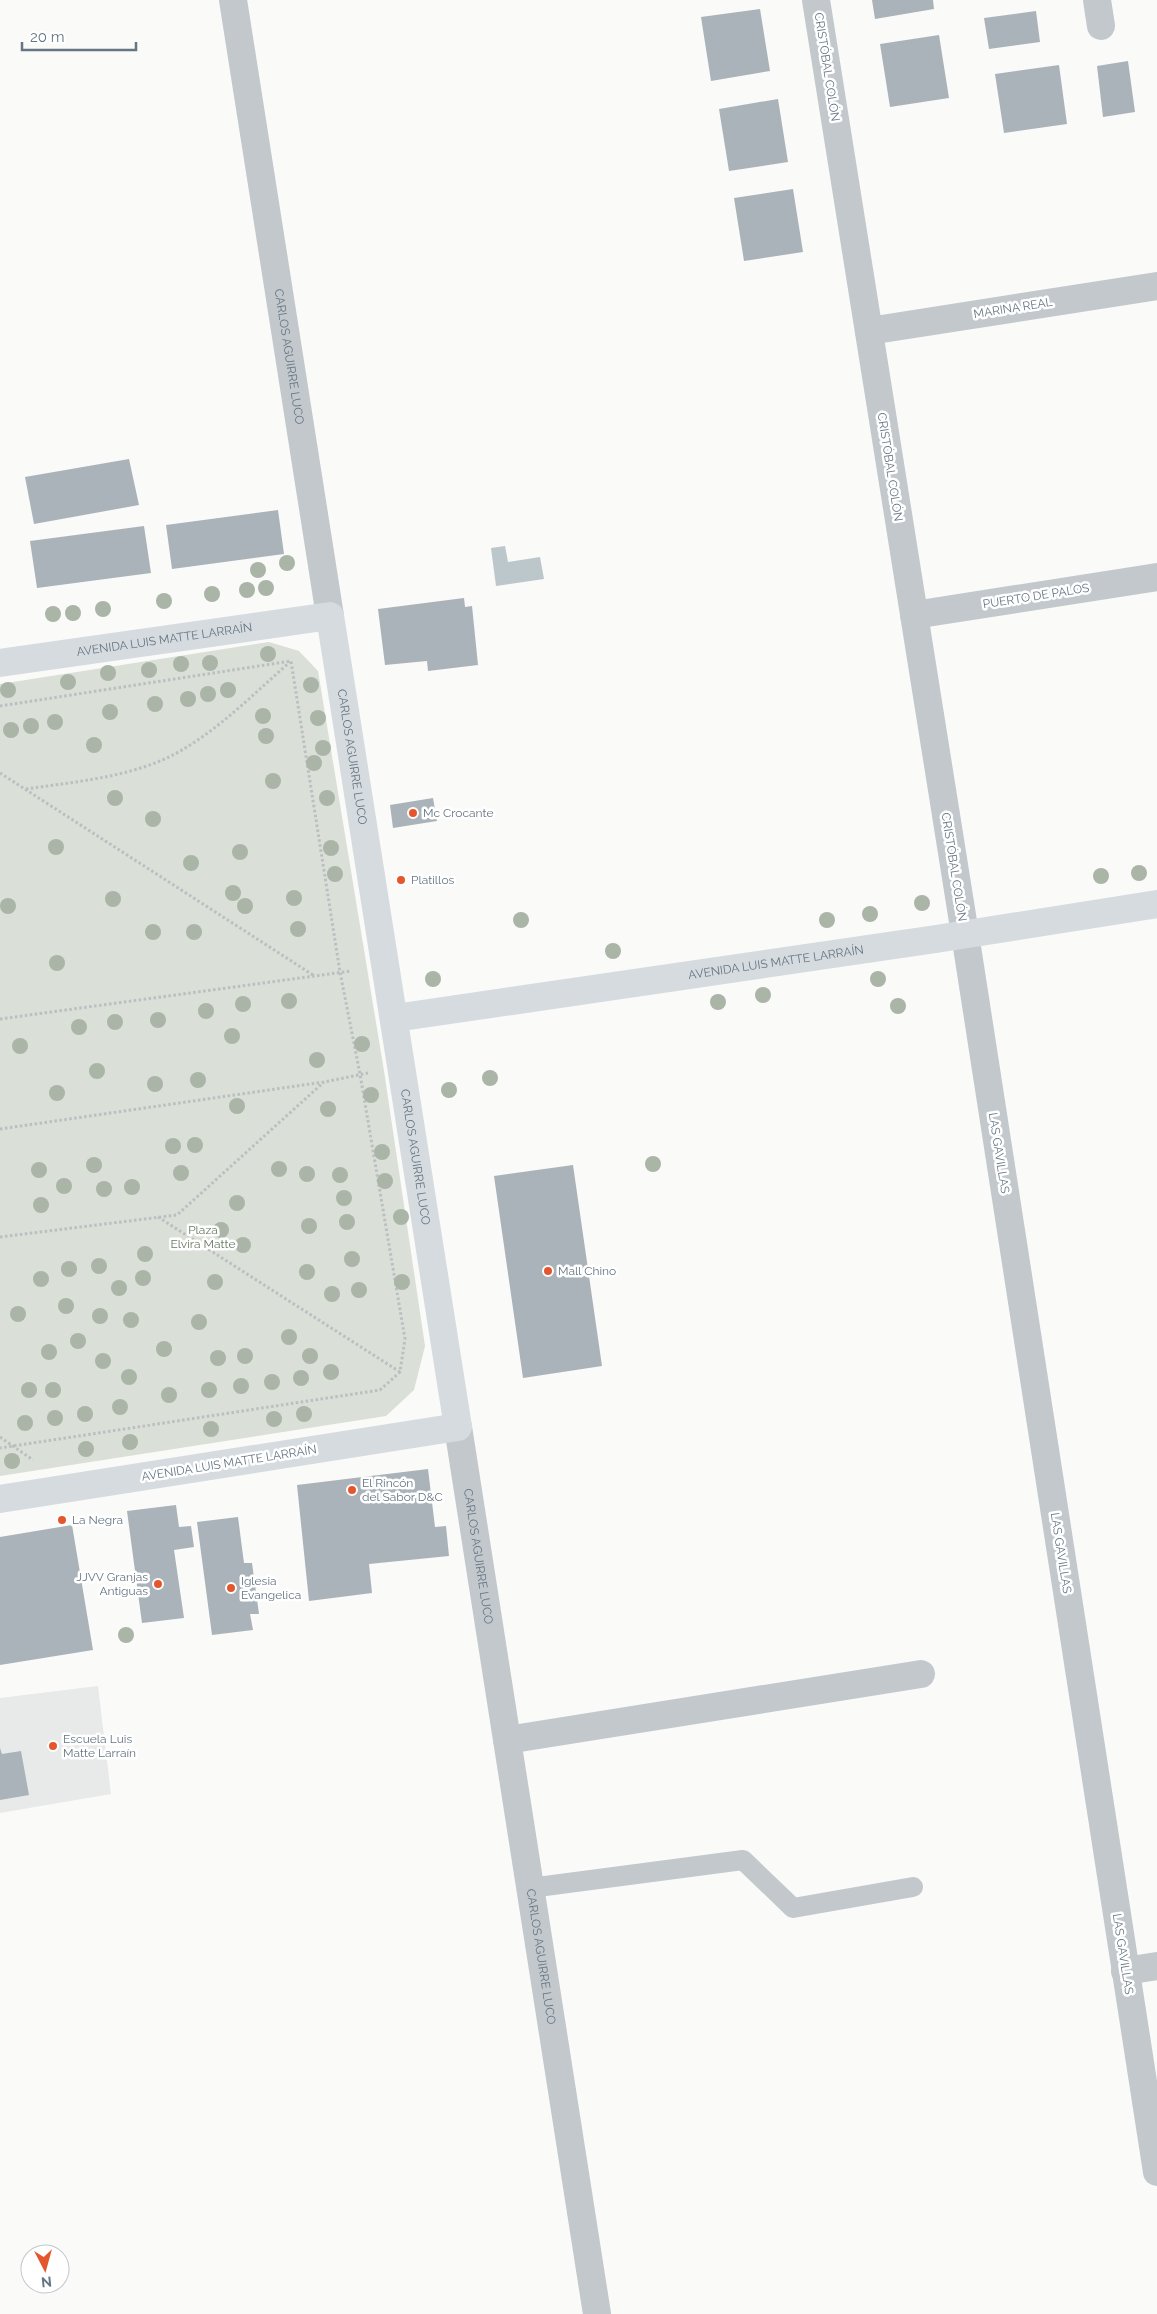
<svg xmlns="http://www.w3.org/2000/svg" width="1157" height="2314" font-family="Raleway,sans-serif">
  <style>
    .built { fill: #e8e9e9 }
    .green { fill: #dadfd7 }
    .water { fill: #bbc7cb }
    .building { fill: #aab3b9 }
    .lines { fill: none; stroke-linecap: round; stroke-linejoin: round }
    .path { stroke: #bbbfc2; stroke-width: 3; stroke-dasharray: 2.5 2.5; stroke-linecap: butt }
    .lane { stroke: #c3c8cc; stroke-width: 20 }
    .street { stroke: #c3c8cc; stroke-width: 28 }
    .secondary { stroke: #d6dbdf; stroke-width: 28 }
    .tree { fill: #aab4a7 }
    .poi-dot { fill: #e4572e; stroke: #fff; stroke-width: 2 }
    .labels { text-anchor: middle; stroke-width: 5; stroke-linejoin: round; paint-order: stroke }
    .street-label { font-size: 12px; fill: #657683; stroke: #fff }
    .poi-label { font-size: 12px; fill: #657683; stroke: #fff; text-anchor: start }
    .park-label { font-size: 12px; fill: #687a64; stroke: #fff }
  </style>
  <rect width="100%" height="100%" fill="#fafaf8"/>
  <path class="built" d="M98,1686L111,1794L0,1813V1698Z"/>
  <path class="green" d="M269,642L299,651L318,671L384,1071L425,1346L414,1390L386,1416L0,1476V684Z"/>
  <path class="water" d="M505,546L508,562L540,557L544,579L496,586L491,548Z"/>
  <path class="building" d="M872,0H933L934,9L875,19Z
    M760,9L770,71L711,81L701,17Z
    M1036,11L1040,42L989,49L984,18Z
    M939,35L949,98L890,107L880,44Z
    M1128,61L1135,112L1103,117L1097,66Z
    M1059,65L1067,124L1004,133L995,74Z
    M778,99L788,162L729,171L719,109Z
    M793,189L803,252L744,261L734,198Z
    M129,459L139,505L34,524L25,477Z
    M278,510L284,554L172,569L166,525Z
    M144,526L151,573L37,588L30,541Z
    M464,598L465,607L472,606L478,665L428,671L427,661L385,665L378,609Z
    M433,798L437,821L393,828L390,805Z
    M573,1165L602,1366L523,1378L494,1176Z
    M428,1469L435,1527L446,1526L449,1556L369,1564L372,1593L309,1601L297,1485Z
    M176,1505L179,1527L191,1526L194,1547L174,1550L184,1618L142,1623L127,1511Z
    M238,1517L244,1563H252L259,1614H250L253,1630L212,1635L197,1522Z
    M72,1525L93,1650L0,1665V1537Z
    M0,1748L2,1754L21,1751L29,1795L0,1800Z"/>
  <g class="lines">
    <path class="path" d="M0,706L291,661L340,972L360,1074L405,1339L400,1372L380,1390L0,1448
      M0,773L313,975
      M26,789C73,782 123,778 167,758C214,735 251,696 290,662
      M0,1019L351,971
      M0,1129L324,1082L368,1073
      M158,1217L400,1372
      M0,1237L177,1215L324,1082
      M0,1437L33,1460"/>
    <path class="lane" d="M530,1888L743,1860L793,1908L913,1887"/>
    <g class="street">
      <path id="s1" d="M233,0L330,616"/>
      <path d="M816,0L965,934L1157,2172"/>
      <path d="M1097,0L1101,26"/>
      <path d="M869,331L1157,286"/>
      <path d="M914,615L1157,577"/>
      <path id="s2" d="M458,1427L597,2314"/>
      <path d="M507,1740L921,1674"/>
      <path d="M1125,1971L1157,1966"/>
    </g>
    <g class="secondary">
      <path id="s3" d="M0,663L330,616L458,1427L0,1499"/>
      <path id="s4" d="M395,1018L936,939L1157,904"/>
    </g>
  </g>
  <g class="tree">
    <circle cx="287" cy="563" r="8"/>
    <circle cx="258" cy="570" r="8"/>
    <circle cx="266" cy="588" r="8"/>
    <circle cx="247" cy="590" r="8"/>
    <circle cx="212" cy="594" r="8"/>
    <circle cx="164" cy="601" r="8"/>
    <circle cx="103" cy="609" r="8"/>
    <circle cx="73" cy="613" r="8"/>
    <circle cx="53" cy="614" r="8"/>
    <circle cx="268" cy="654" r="8"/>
    <circle cx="210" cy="663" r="8"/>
    <circle cx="181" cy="664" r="8"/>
    <circle cx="149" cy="670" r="8"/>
    <circle cx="108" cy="673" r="8"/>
    <circle cx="68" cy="682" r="8"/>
    <circle cx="311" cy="685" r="8"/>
    <circle cx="8" cy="690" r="8"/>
    <circle cx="228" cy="690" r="8"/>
    <circle cx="208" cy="694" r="8"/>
    <circle cx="188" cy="699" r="8"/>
    <circle cx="155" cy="704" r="8"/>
    <circle cx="110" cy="712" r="8"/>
    <circle cx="263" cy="716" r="8"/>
    <circle cx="318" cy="718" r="8"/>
    <circle cx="55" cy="722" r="8"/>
    <circle cx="31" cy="726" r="8"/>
    <circle cx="11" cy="730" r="8"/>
    <circle cx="266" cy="736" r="8"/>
    <circle cx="94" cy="745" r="8"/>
    <circle cx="323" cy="748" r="8"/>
    <circle cx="314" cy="763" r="8"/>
    <circle cx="273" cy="781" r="8"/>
    <circle cx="115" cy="798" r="8"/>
    <circle cx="327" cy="798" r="8"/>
    <circle cx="153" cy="819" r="8"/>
    <circle cx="56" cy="847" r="8"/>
    <circle cx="331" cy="848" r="8"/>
    <circle cx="240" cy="852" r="8"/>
    <circle cx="191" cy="863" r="8"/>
    <circle cx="1139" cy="873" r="8"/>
    <circle cx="335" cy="874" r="8"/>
    <circle cx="1101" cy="876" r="8"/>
    <circle cx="233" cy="893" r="8"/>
    <circle cx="294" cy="898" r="8"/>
    <circle cx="113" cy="899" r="8"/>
    <circle cx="922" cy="903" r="8"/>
    <circle cx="8" cy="906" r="8"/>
    <circle cx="245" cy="906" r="8"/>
    <circle cx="870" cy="914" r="8"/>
    <circle cx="521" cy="920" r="8"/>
    <circle cx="827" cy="920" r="8"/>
    <circle cx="298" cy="929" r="8"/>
    <circle cx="153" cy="932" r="8"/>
    <circle cx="194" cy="932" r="8"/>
    <circle cx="613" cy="951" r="8"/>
    <circle cx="57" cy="963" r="8"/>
    <circle cx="433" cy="979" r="8"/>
    <circle cx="878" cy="979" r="8"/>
    <circle cx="763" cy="995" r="8"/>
    <circle cx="289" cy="1001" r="8"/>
    <circle cx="718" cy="1002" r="8"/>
    <circle cx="243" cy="1004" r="8"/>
    <circle cx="898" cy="1006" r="8"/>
    <circle cx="206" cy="1011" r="8"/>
    <circle cx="158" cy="1020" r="8"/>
    <circle cx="115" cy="1022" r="8"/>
    <circle cx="79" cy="1027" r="8"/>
    <circle cx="232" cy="1036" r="8"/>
    <circle cx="362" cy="1044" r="8"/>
    <circle cx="20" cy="1046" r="8"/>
    <circle cx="317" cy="1060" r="8"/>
    <circle cx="97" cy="1071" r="8"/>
    <circle cx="490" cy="1078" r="8"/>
    <circle cx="198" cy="1080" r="8"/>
    <circle cx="155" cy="1084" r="8"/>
    <circle cx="449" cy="1090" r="8"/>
    <circle cx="57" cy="1093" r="8"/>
    <circle cx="371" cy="1095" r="8"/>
    <circle cx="237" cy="1106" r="8"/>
    <circle cx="328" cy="1109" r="8"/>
    <circle cx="195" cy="1145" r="8"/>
    <circle cx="173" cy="1146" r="8"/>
    <circle cx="382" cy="1152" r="8"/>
    <circle cx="653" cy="1164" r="8"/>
    <circle cx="94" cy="1165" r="8"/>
    <circle cx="279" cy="1169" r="8"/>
    <circle cx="39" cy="1170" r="8"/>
    <circle cx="181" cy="1173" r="8"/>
    <circle cx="307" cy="1174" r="8"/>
    <circle cx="340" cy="1175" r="8"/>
    <circle cx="385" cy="1181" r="8"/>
    <circle cx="64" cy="1186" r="8"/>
    <circle cx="132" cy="1187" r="8"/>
    <circle cx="104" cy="1189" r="8"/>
    <circle cx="344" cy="1198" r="8"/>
    <circle cx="237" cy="1203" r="8"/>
    <circle cx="41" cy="1205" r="8"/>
    <circle cx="401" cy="1217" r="8"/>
    <circle cx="347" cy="1222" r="8"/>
    <circle cx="309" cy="1226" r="8"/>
    <circle cx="221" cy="1230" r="8"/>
    <circle cx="243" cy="1245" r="8"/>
    <circle cx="145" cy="1254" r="8"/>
    <circle cx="352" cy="1259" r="8"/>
    <circle cx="99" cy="1266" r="8"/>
    <circle cx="69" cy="1269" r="8"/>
    <circle cx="307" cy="1272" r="8"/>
    <circle cx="143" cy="1278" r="8"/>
    <circle cx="41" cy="1279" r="8"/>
    <circle cx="215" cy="1282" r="8"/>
    <circle cx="402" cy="1282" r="8"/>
    <circle cx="119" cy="1288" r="8"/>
    <circle cx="359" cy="1290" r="8"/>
    <circle cx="332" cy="1294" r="8"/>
    <circle cx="66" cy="1306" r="8"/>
    <circle cx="18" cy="1314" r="8"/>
    <circle cx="100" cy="1316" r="8"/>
    <circle cx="131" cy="1320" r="8"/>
    <circle cx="199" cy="1322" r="8"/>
    <circle cx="289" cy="1337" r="8"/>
    <circle cx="78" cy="1341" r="8"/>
    <circle cx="164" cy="1349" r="8"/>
    <circle cx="49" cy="1352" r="8"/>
    <circle cx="245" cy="1356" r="8"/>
    <circle cx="310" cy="1356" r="8"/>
    <circle cx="218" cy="1358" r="8"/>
    <circle cx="103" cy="1361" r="8"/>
    <circle cx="331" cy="1372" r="8"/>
    <circle cx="129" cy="1377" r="8"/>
    <circle cx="301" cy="1378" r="8"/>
    <circle cx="272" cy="1382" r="8"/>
    <circle cx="241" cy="1386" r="8"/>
    <circle cx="29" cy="1390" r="8"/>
    <circle cx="53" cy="1390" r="8"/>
    <circle cx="209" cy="1390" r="8"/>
    <circle cx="169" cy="1395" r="8"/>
    <circle cx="120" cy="1407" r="8"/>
    <circle cx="85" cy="1414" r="8"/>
    <circle cx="304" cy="1414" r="8"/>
    <circle cx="55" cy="1418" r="8"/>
    <circle cx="274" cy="1419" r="8"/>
    <circle cx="25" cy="1423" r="8"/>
    <circle cx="211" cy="1429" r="8"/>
    <circle cx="130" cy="1442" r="8"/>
    <circle cx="86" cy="1449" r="8"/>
    <circle cx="12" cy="1461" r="8"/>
    <circle cx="126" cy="1635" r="8"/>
  </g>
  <g class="poi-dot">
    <circle cx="413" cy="813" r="5"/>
    <circle cx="401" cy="880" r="5"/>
    <circle cx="548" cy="1271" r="5"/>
    <circle cx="352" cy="1490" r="5"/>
    <circle cx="62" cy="1520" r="5"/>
    <circle cx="158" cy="1584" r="5"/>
    <circle cx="231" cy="1588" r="5"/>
    <circle cx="53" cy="1746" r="5"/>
  </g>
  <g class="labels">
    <g class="street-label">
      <text transform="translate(827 67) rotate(81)" y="4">CRISTÓBAL COLÓN</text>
      <text transform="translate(1013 308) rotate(-9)" y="4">MARINA REAL</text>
      <text dy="4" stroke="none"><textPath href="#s1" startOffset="361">CARLOS AGUIRRE LUCO</textPath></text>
      <text transform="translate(890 467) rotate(81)" y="4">CRISTÓBAL COLÓN</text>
      <text transform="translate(1036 596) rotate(-9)" y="4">PUERTO DE PALOS</text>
      <text dy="4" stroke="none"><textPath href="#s3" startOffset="166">AVENIDA LUIS MATTE LARRAÍN</textPath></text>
      <text dy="4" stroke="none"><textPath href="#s3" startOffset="476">CARLOS AGUIRRE LUCO</textPath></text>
      <text transform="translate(954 867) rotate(81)" y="4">CRISTÓBAL COLÓN</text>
      <text dy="4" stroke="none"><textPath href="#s4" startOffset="385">AVENIDA LUIS MATTE LARRAÍN</textPath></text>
      <text transform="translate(999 1153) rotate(81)" y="4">LAS GAVILLAS</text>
      <text dy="4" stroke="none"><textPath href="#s3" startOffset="881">CARLOS AGUIRRE LUCO</textPath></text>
      <text transform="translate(229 1463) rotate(-9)" y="4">AVENIDA LUIS MATTE LARRAÍN</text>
      <text transform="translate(1061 1553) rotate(81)" y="4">LAS GAVILLAS</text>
      <text dy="4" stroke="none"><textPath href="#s2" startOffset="131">CARLOS AGUIRRE LUCO</textPath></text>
      <text transform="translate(1123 1954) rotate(81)" y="4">LAS GAVILLAS</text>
      <text dy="4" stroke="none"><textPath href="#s2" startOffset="536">CARLOS AGUIRRE LUCO</textPath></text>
    </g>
    <g class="poi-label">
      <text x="423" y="817">Mc Crocante</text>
      <text x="411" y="884">Platillos</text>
      <text x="558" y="1275">Mall Chino</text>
      <text x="362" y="1487">El Rincón<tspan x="362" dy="14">del Sabor D&amp;C</tspan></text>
      <text x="72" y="1524">La Negra</text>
      <text x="148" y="1581" text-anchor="end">JJVV Granjas<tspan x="148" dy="14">Antiguas</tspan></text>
      <text x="241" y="1585">Iglesia<tspan x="241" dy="14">Evangelica</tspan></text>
      <text x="63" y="1743">Escuela Luis<tspan x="63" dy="14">Matte Larraín</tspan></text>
    </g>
    <g class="park-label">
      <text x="203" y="1234">Plaza<tspan x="203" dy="14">Elvira Matte</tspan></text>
    </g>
  </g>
  <g transform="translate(45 2269) rotate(174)"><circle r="24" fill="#ffffff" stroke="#c1c8cd"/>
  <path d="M0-4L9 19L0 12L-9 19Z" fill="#e4572e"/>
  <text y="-8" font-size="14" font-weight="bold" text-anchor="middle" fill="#657683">N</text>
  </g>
  <path d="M22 42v8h114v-8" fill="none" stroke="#657683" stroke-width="2.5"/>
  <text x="30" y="42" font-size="15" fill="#657683" stroke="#ffffff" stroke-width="4" paint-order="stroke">20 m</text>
</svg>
